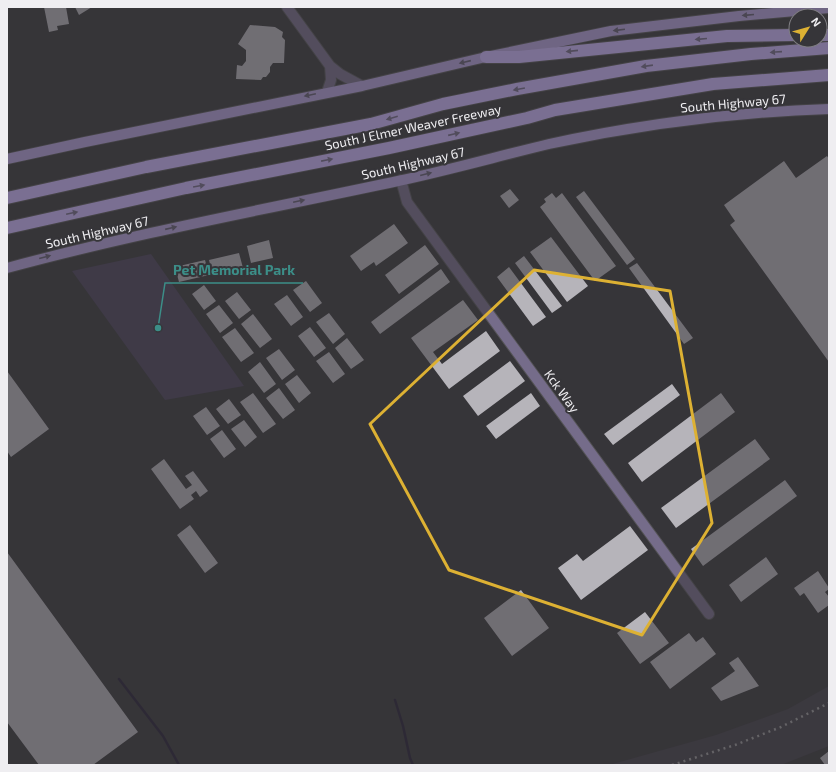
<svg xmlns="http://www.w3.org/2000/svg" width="836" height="772" font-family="'Exo 2',sans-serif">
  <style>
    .built { fill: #413e47 }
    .green { fill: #494159 }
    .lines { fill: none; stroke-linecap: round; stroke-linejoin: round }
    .stream { stroke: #231c32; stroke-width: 2.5 }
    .building { fill: #b6b4ba }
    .minor-casing { stroke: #545356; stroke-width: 12 }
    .major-casing { stroke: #545356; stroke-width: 12 }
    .highway-casing { stroke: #545356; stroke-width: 14 }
    .minor { stroke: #756c8a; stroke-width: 10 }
    .major { stroke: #b4a1dd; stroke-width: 10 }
    .highway { stroke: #cdb6fe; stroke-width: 12 }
    .rail { stroke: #9c9b9e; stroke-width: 2.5; stroke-dasharray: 2 4; stroke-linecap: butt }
    .oneway { fill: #625b72 }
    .oneway2 { fill: #726988 }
    .marked { fill: none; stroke: #ddb133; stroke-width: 3; stroke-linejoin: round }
    .labels { text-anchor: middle; stroke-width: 4; stroke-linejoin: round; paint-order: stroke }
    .street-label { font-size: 13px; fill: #efeef1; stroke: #363539 }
    .leader { fill: none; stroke: #3c8e88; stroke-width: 1.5 }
    .callout-dot { fill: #3c8e88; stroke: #363539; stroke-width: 1.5 }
    .callout-label { font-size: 14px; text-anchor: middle; font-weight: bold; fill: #3c8e88; stroke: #363539; stroke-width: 4; stroke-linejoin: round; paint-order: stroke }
  </style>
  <rect width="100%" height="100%" fill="#363539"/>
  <path class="built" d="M829,686V746L781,765H609L716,735L788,709Z"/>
  <path class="green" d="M151,254L244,386L165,400L72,271Z"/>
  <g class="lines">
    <path class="stream" d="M119,679L163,736L179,765
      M395,700L403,726L410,758L413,765"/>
  </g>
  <path class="building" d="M44,7H66L69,24L57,26L58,30L49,32Z
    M75,7H92L79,15Z
    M250,25L275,27L283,32L282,37L285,40L284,63H273L270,67V72L266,77H263L261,80L236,79L237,65L242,66L246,61V50L238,44Z
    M827,156L829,159V362L730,225L735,221L724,205L784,161L796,178Z
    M510,189L519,200L509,208L500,196Z
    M584,191L635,259L627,265L576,197Z
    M552,193L556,198L562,193L616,266L595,281L540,207L546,202L544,199Z
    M394,224L408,243L376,266L374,262L361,271L350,256Z
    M551,237L588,286L567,302L530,252Z
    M269,240L273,258L251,263L247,246Z
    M425,245L439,264L399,294L385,275Z
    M239,253L243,268L213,276L209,260Z
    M524,256L562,306L552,313L515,263Z
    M205,260L209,275L179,282L175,267Z
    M637,263L693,338L684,344L629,268Z
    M509,267L546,317L533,326L497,277Z
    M441,269L450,282L380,334L371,322Z
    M306,281L322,303L310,312L293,290Z
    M204,285L216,301L204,310L192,294Z
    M237,292L251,310L239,319L225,301Z
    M287,295L303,317L291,326L274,304Z
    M463,300L478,320L433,352L442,364L486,331L500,351L449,389L411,338Z
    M219,305L233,323L220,333L206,314Z
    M329,313L345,334L333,344L316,322Z
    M253,314L272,339L260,348L241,324Z
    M310,327L326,348L314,357L298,336Z
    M235,328L254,353L241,362L222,337Z
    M347,338L364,360L351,369L335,348Z
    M279,349L295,370L282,380L266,358Z
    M329,352L345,374L333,383L316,361Z
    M510,361L525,381L478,416L463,396Z
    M260,362L276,384L264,393L248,372Z
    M7,371L49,429L11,457L7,451Z
    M297,375L311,393L299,403L285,384Z
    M672,384L680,395L613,445L604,434Z
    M279,388L295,410L283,419L266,398Z
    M253,393L276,424L263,433L240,402Z
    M531,393L540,406L496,439L486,426Z
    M721,393L735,412L642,482L628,463Z
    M229,399L241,415L228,424L216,409Z
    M206,407L220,426L207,435L193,416Z
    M244,420L257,437L245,447L231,429Z
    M222,430L236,449L224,458L210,439Z
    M755,439L770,459L676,528L661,508Z
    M164,459L186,489L192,485L185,476L193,471L208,491L200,497L196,491L191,495L194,499L180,509L151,469Z
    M785,480L797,496L703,566L691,549Z
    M190,525L218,563L205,573L177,535Z
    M630,526L648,550L581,600L558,568L577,554L583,561Z
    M7,552L138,732L93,765H39L7,722Z
    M766,557L778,574L741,602L729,585Z
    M818,571L829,588V589L825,592L829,597V605L818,613L804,593L800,596L794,588Z
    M521,590L549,628L512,656L484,618Z
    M645,612L669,643L640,664L617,633Z
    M689,633L696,642L703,637L716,654L670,689L650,662Z
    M738,657L759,686L721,701L711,688L735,671L729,663Z
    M829,751V765H825L820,758Z"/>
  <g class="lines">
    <g class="minor-casing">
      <path id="minor" d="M287,7L330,66L340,74L362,86
        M327,92L331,80L330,66
        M401,180L407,202L709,614"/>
    </g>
    <g class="major-casing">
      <path id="major" d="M7,159L85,142L362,86L486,57L611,31L739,16L829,8
        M7,268C136,233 267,209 398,181C449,170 499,156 549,144C641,124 735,112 829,109"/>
    </g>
    <g class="highway-casing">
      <path id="highway" d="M820,35H829
        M486,57H519L727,36L796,35
        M7,198L146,167L371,124L443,104L517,89L646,66L751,54L829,48
        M7,228L186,188L389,148L527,118L555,110L713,84L829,75"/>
    </g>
    <use href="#minor" class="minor"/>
    <use href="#major" class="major"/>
    <use href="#highway" class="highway"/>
    <path class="rail" d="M672,765L735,745L781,727L829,703"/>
  </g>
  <defs><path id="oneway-solid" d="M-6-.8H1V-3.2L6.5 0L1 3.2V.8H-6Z"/></defs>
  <g class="oneway">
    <use href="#oneway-solid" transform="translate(748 15) rotate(175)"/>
    <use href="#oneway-solid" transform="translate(619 30) rotate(173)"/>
    <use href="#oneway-solid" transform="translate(465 62) rotate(167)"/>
    <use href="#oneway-solid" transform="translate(310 95) rotate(168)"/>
    <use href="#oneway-solid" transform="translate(426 174) rotate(-14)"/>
    <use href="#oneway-solid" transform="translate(299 201) rotate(-12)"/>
    <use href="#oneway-solid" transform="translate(171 228) rotate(-13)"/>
    <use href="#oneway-solid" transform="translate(45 257) rotate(-15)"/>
  </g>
  <g class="oneway2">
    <use href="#oneway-solid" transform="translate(701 39) rotate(175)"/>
    <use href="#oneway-solid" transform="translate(572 51) rotate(174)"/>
    <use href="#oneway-solid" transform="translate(776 52) rotate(176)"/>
    <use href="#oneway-solid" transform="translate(647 66) rotate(172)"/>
    <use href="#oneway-solid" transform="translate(519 89) rotate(170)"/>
    <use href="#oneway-solid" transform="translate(392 118) rotate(164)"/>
    <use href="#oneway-solid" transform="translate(454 134) rotate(-13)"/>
    <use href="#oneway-solid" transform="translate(327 160) rotate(-11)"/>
    <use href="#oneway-solid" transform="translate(199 186) rotate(-10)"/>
    <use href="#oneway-solid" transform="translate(72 213) rotate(-12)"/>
  </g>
  <path d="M0 0H836V772H0ZM534,270L670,291L712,523L642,635L449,570L370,424Z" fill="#363539" fill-opacity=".55" fill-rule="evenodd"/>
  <path class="marked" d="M534,270L670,291L712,523L642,635L449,570L370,424Z"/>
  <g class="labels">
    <g class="street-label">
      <text transform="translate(733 103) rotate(-5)" y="5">South Highway 67</text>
      <text transform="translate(413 127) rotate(-12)" y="5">South J Elmer Weaver Freeway</text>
      <text transform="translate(413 163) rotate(-13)" y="5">South Highway 67</text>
      <text transform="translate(97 232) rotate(-13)" y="5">South Highway 67</text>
      <text transform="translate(562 391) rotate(54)" y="5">Kck Way</text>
    </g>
  </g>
  <path class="leader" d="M158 328L165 283H303"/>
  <circle class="callout-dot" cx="158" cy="328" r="4"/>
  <g class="callout-label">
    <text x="234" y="275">Pet Memorial Park</text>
  </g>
  <rect width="836" height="772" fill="none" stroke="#efeef1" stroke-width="16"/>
  <g transform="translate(808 28) rotate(53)"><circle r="19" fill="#363539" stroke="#807f83"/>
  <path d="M0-3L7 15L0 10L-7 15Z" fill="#ddb133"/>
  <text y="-6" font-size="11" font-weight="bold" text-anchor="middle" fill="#efeef1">N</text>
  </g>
</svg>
